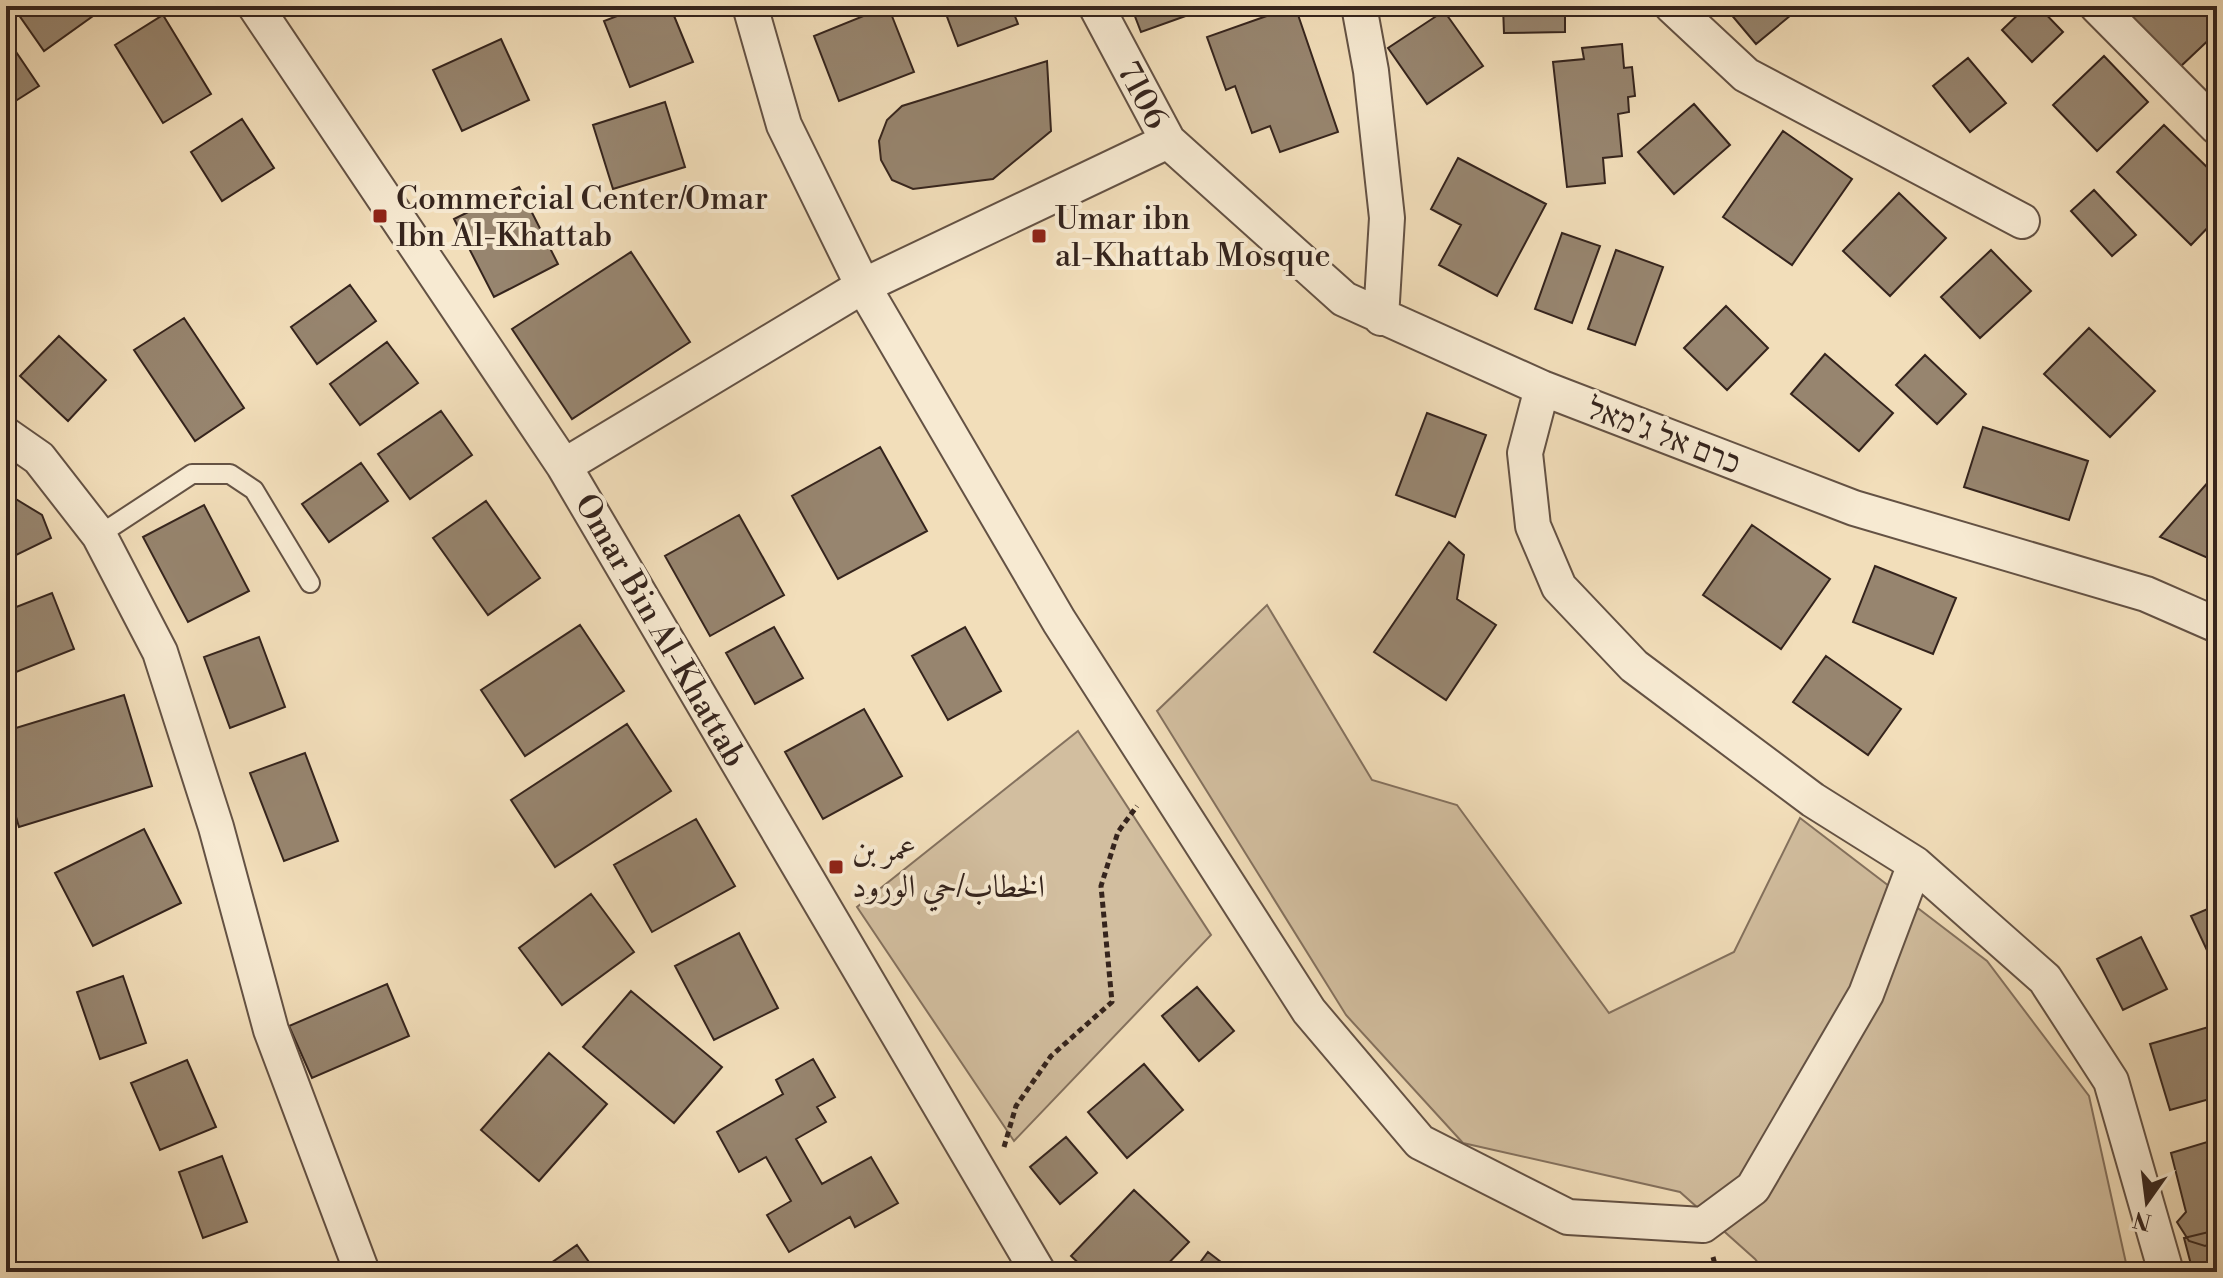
<svg xmlns="http://www.w3.org/2000/svg" width="2223" height="1278" font-family="'Libre Bodoni',Amiri,'Frank Ruhl Libre',serif">
  <style>
    .green { fill: #d2be9f; stroke: #84715e; stroke-width: 2 }
    .building { fill: #97856f; stroke: #35241d; stroke-width: 2 }
    .lines { fill: none; stroke-linecap: round; stroke-linejoin: round }
    .service-casing { stroke: #645244; stroke-width: 22 }
    .minor-casing { stroke: #645244; stroke-width: 38 }
    .path { stroke: #35241d; stroke-width: 5; stroke-dasharray: 6 4; stroke-linecap: butt }
    .service { stroke: #f7ead2; stroke-width: 18 }
    .minor { stroke: #f7ead2; stroke-width: 34 }
    .poi-dot { fill: #8f2418; stroke: #f7ead2; stroke-width: 3 }
    .labels { text-anchor: middle; stroke-width: 8; stroke-linejoin: round; paint-order: stroke }
    .street-label { font-size: 32px; fill: #35241d; stroke: #f7ead2 }
    .poi-label { font-size: 32px; fill: #35241d; stroke: #f7ead2; text-anchor: start }
  </style>
  <rect width="100%" height="100%" fill="#f2deba"/>
  <filter id="stains"><feTurbulence type="fractalNoise" baseFrequency=".0025" numOctaves="4"/><feColorMatrix values="0 0 0 0 .2 0 0 0 0 .09 0 0 0 0 .02 0 0 0 .5 -.17"/></filter>
  <radialGradient id="worn" r=".72"><stop offset=".6" stop-color="#630" stop-opacity="0"/><stop offset="1" stop-color="#630" stop-opacity=".3"/></radialGradient>
  <path class="green" d="M1267,605L1372,780L1457,805L1609,1013L1734,952L1800,818L1987,961L2089,1096L2128,1272H1765L1755,1259L1680,1192L1463,1143L1346,1015L1157,711Z
    M1078,731L1211,935L1014,1141L857,907Z"/>
  <path class="building" d="M16,6H107L44,51L14,8Z
    M643,6H670L693,62L630,87L604,21Z
    M888,6L914,72L839,101L814,36Z
    M943,6H1011L1018,24L958,46Z
    M1131,6H1208V8L1141,32Z
    M1295,6L1338,132L1280,152L1270,126L1252,133L1235,86L1226,90L1207,37Z
    M1503,6H1565V32L1504,33Z
    M1724,6H1802L1756,44Z
    M2027,6H2038L2063,32L2032,62L2002,30Z
    M2121,6H2209L2217,15V32L2180,67Z
    M1444,11L1483,66L1427,104L1388,48Z
    M163,15L211,94L163,123L115,45Z
    M6,37L39,86L6,107Z
    M501,39L529,100L462,131L433,70Z
    M1622,44L1624,68L1632,67L1635,96L1628,97L1629,112L1618,114L1622,156L1603,158L1605,183L1567,187L1553,62L1584,59L1582,48Z
    M2104,56L2148,102L2097,151L2053,105Z
    M1968,58L2006,103L1970,132L1933,86Z
    M1047,61L1051,131L993,179L913,189L892,180L881,160L879,141L887,120L902,106Z
    M665,102L685,167L613,189L593,125Z
    M1694,104L1730,145L1674,194L1638,152Z
    M242,119L274,168L222,201L191,152Z
    M2164,125L2217,177V218L2191,245L2117,172Z
    M1783,131L1852,179L1792,265L1723,217Z
    M1458,158L1546,204L1497,296L1439,265L1461,225L1431,209Z
    M519,187L558,264L494,297L454,219Z
    M2094,190L2136,235L2112,256L2071,211Z
    M1899,193L1946,238L1890,296L1843,251Z
    M1562,233L1600,246L1572,323L1535,309Z
    M1616,250L1663,267L1635,345L1588,329Z
    M1991,250L2031,291L1980,338L1941,297Z
    M631,252L690,342L572,419L512,329Z
    M350,285L376,321L317,364L291,327Z
    M1726,306L1768,348L1727,390L1684,348Z
    M184,318L244,408L195,441L134,350Z
    M2089,328L2155,391L2110,437L2044,374Z
    M59,336L106,380L68,421L20,376Z
    M387,342L418,383L360,425L330,384Z
    M1825,354L1893,413L1859,451L1791,394Z
    M1925,355L1966,394L1937,424L1896,385Z
    M441,411L472,455L410,499L378,454Z
    M1427,413L1486,435L1455,517L1396,495Z
    M1983,427L2088,461L2069,520L1964,487Z
    M880,447L927,531L838,579L792,496Z
    M361,463L388,501L329,542L302,504Z
    M2217,472V562L2160,537Z
    M6,493L42,515L51,538L6,560Z
    M486,501L540,578L488,615L433,538Z
    M204,505L249,591L188,622L143,537Z
    M739,515L784,595L710,636L665,556Z
    M1752,525L1830,579L1781,649L1703,595Z
    M1449,542L1464,555L1457,599L1496,625L1446,700L1374,652Z
    M1875,566L1956,598L1933,654L1853,622Z
    M52,593L74,649L6,676V611Z
    M580,625L624,691L525,756L481,690Z
    M774,627L803,678L755,704L726,653Z
    M965,627L1001,691L948,720L912,656Z
    M259,637L285,707L230,728L204,657Z
    M1826,656L1901,709L1868,755L1793,702Z
    M124,695L152,786L19,827L6,783V731Z
    M864,709L902,776L823,819L785,752Z
    M627,724L671,791L555,867L511,800Z
    M305,753L338,841L284,861L250,773Z
    M696,819L735,886L652,932L614,865Z
    M144,829L181,903L93,946L55,873Z
    M591,894L634,952L562,1005L519,948Z
    M2217,905V956L2211,959L2191,916Z
    M739,933L778,1008L714,1040L675,966Z
    M2141,937L2167,989L2123,1010L2097,959Z
    M123,976L146,1043L100,1059L77,992Z
    M387,984L409,1036L312,1078L289,1026Z
    M1197,987L1234,1031L1199,1061L1162,1016Z
    M631,991L722,1067L674,1123L583,1047Z
    M2212,1026L2217,1045V1097L2170,1110L2150,1044Z
    M549,1053L607,1104L539,1181L481,1130Z
    M813,1059L835,1097L817,1107L826,1122L796,1139L822,1184L871,1157L898,1203L855,1227L850,1217L789,1252L767,1215L791,1201L766,1157L739,1172L717,1132L783,1094L776,1080Z
    M187,1060L216,1127L160,1150L131,1083Z
    M1144,1064L1183,1110L1127,1158L1088,1112Z
    M1066,1137L1097,1173L1060,1204L1030,1167Z
    M2217,1139V1239L2205,1246L2189,1241L2177,1222L2186,1212L2171,1153Z
    M222,1156L247,1222L203,1238L179,1172Z
    M1134,1190L1189,1242L1160,1272H1088L1071,1256Z
    M2217,1230V1272H2193L2184,1238Z
    M577,1245L596,1272H538Z
    M1208,1252L1234,1272H1193Z
    M1424,1265L1441,1272H1421Z"/>
  <g class="lines">
    <g class="service-casing">
      <path id="service" d="M99,535L192,474H230L254,490L310,583"/>
    </g>
    <g class="minor-casing">
      <path id="minor" d="M255,6L564,466L1038,1272
        M750,6L784,125L863,286L1059,621L1309,1011L1420,1142L1568,1217L1703,1225L1753,1188L1866,994L1915,864
        M1096,6L1168,141L1344,299L1542,388L1854,508L2146,594L2217,625
        M1359,6L1371,71L1387,218L1381,318
        M1672,6L1746,75L2022,221
        M2097,6L2217,127
        M1542,388L1525,453L1533,526L1559,587L1634,666L1813,800L1915,864L2045,979L2111,1081L2166,1272
        M6,435L39,458L99,535L160,652L216,827L271,1030L362,1272
        M564,466L863,286L1168,141"/>
    </g>
    <path class="path" d="M1004,1147L1016,1106L1051,1056L1112,1002L1101,886L1118,832L1137,806
      M1713,1257L1717,1272"/>
    <use href="#service" class="service"/>
    <use href="#minor" class="minor"/>
  </g>
  <g class="poi-dot">
    <rect x="372" y="208" width="16" height="16" rx="4"/>
    <rect x="1031" y="228" width="16" height="16" rx="4"/>
    <rect x="828" y="859" width="16" height="16" rx="4"/>
  </g>
  <g class="labels">
    <g class="street-label">
      <text transform="translate(1143 95) rotate(62)" y="11">7106</text>
      <text transform="translate(1664 435) rotate(21)" y="11">כרם אל ג'מאל</text>
      <text transform="translate(661 630) rotate(60)" y="11">Omar Bin Al-Khattab</text>
    </g>
    <g class="poi-label">
      <text x="396" y="209">Commercial Center/Omar<tspan x="396" dy="37">Ibn Al-Khattab</tspan></text>
      <text x="1055" y="229">Umar ibn<tspan x="1055" dy="37">al-Khattab Mosque</tspan></text>
      <text x="852" y="860">عمر بن<tspan x="852" dy="37">الخطاب/حي الورود</tspan></text>
    </g>
  </g>
  <rect width="2223" height="1278" fill="none" stroke="#f2deba" stroke-width="32"/>
  <rect x="8" y="8" width="2207" height="1262" fill="none" stroke="#35241d" stroke-width="4"/>
  <rect x="16" y="16" width="2191" height="1246" fill="none" stroke="#35241d" stroke-width="2"/>
  <g transform="translate(2147 1202) rotate(194)" stroke="#f7ead2" stroke-width="6" paint-order="stroke">
  <path d="M0-6L14 30L0 20L-14 30Z" fill="#35241d"/>
  <text y="-12" font-size="22" font-weight="bold" text-anchor="middle" fill="#35241d">N</text>
  </g>
  <rect width="100%" height="100%" filter="url(#stains)"/>
  <rect width="100%" height="100%" fill="url(#worn)"/>
</svg>
